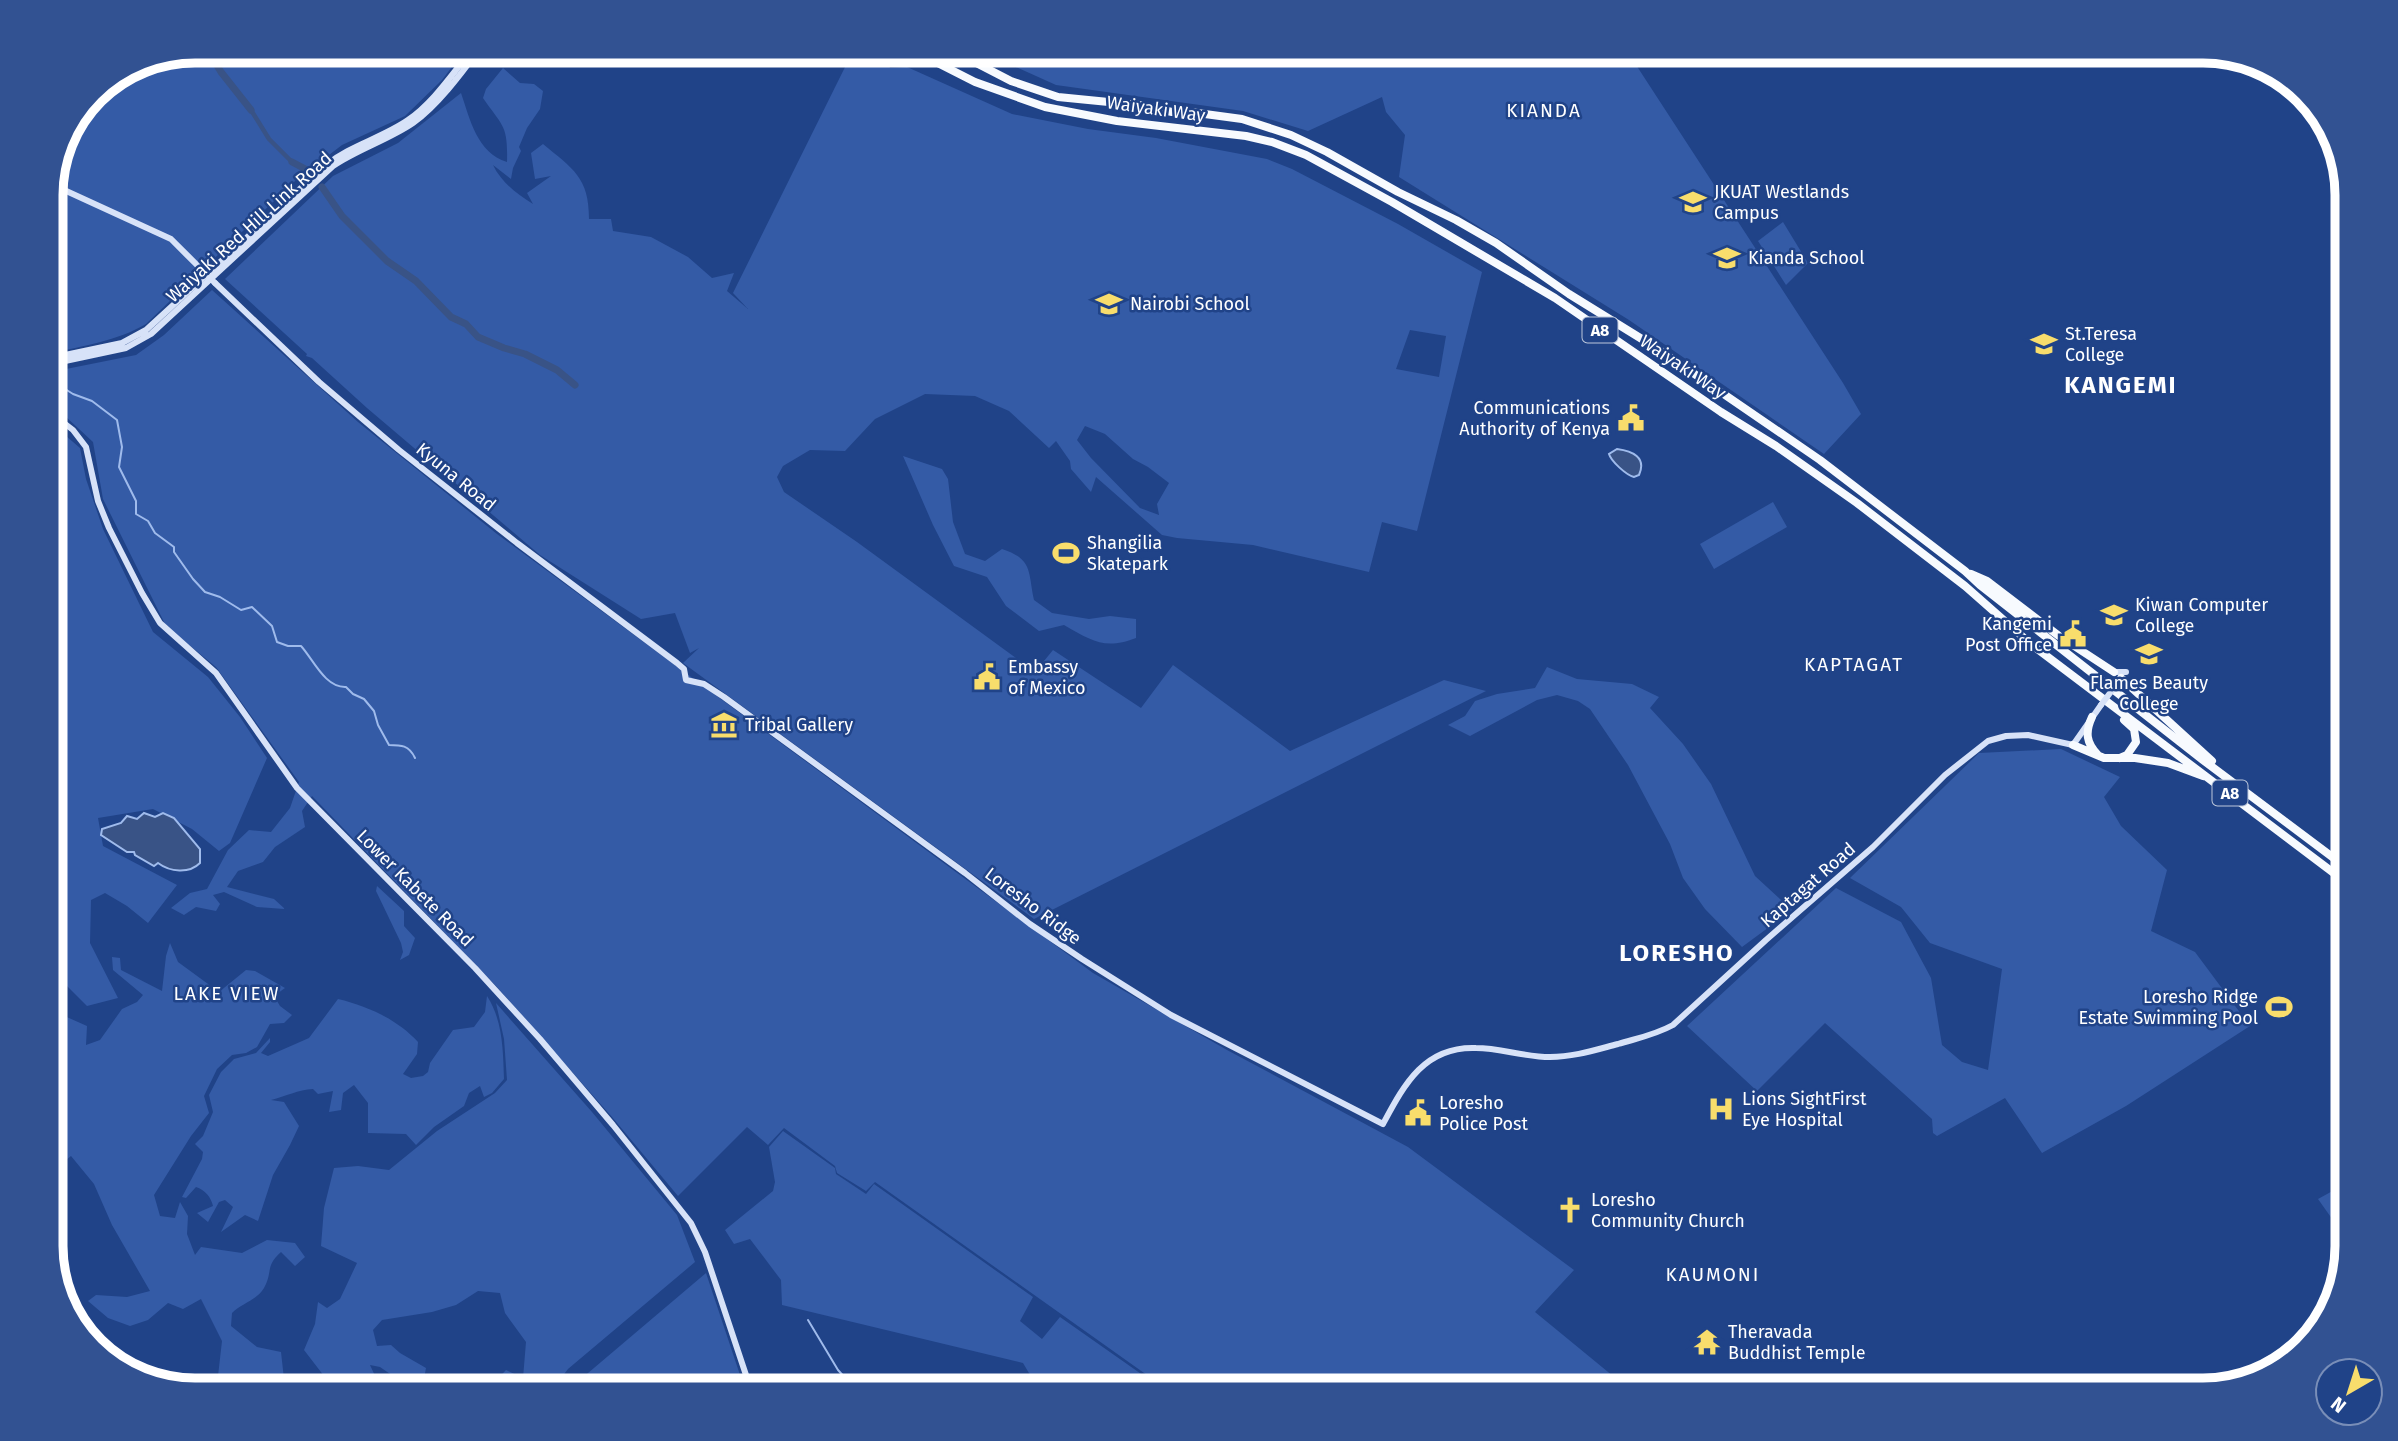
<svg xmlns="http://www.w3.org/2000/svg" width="2398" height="1441" font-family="'Fira Sans',sans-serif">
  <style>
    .green { fill: #345ba6; fill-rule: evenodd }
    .water { fill: #395386; stroke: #9fbbec; stroke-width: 2 }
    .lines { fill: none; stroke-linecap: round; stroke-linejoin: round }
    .stream { stroke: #9fbbec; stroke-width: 2 }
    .canal { stroke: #395386; stroke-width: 4.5 }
    .river { stroke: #395386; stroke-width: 7 }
    .secondary { stroke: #d7e2f8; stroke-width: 6 }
    .trunk { stroke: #f7fafe; stroke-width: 8 }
    .secondary-bridge { stroke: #d7e2f8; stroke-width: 6 }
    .labels { text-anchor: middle; stroke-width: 5; stroke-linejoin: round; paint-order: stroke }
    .shield { fill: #204388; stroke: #bcc7db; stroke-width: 2 }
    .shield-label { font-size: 16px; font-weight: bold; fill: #fff }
    .street-label { font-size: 18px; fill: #fff; stroke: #204388 }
    .poi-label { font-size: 18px; fill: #fff; stroke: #204388; text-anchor: start }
    .neighbourhood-label { font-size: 19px; letter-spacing: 2px; fill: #fff; stroke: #204388 }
    .district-label { font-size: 24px; font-weight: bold; letter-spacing: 2px; fill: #fff; stroke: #204388 }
    .rim { fill: none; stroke: #fff; stroke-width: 9 }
  </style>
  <rect width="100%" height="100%" fill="#204388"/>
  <path class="green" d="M195,51H464L442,80L405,116L342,145L295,181L146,324C117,341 83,346 51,353V185L62,139L93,93L140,62Z
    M853,51H874L886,58L890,68L907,67L1012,114L1088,129L1156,138L1267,159L1292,169L1398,224L1482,272L1417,531L1382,522L1369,572L1253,545L1177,538L1162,535L1096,477L1091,492L1071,469L1070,461L1056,441L1049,448L1009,411L975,396L925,394L875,419L845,451L810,450L783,466L777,477L784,492L857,542L1035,672L1053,650L1141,708L1173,665L1290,751L1444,680L1486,691L1034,919L683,663L699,648L690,653L675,613L641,619L540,555L367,408L312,358L306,356L307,354L225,279L333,176L398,143L461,93C470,119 477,153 507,162C508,125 503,127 483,98L486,89L503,68L520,83L534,84L543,91L540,109L527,128L519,147L521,151L513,168L511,179L493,165C501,182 517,194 533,204L527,193L551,176L535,179L531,153L543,144C573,169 589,177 589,219H611L613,231L651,237L688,257L712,278L734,273L727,291L748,309L733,293ZM1410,330L1446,336L1439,377L1396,369ZM1085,426L1105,434L1133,459L1148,467L1169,483L1157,504L1159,515L1140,508L1091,458L1077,440Z
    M980,51H1627L1843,383L1861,414L1824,454L1629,320L1399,177L1405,135L1386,112L1382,97L1308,131L1243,111L1056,85Z
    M1783,222L1808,263L1786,285L1758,241Z
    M212,290L358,422L497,534L1093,973L1227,1050L1408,1147L1574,1270L1535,1312L1630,1390H1168L875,1182L866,1191L837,1173L835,1166L784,1128L768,1145L747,1127L678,1196L612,1117L496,986L312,796L302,811L305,827L275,847L263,862L238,871L227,887L274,899L285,909L257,907L224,892L213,895L220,904L216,911L196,907L184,915L171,908L190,893L207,889L228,850L249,830L271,832L290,808L299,782L216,667L166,626L103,499L93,442L51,403V372L136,355L164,335Z
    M51,423L80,448L86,479L103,529L153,632L208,677L240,717L267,758L230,843L219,851L192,829L153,809L98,818L103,846L177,885L148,923L127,906L105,893L91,900L90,943L118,998L87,1006L66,985L51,980Z
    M903,456L942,469L948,479L953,522L965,554L985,561L1002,549C1033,559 1028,572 1034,600L1052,613L1089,619L1110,616L1136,619V638C1105,650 1092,641 1064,625L1039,631L1006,606L987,577L954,566L933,525Z
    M1773,502L1787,527L1714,569L1700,544Z
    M1547,667L1577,679L1632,684L1659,697L1650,708L1683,744L1711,784L1755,876L1792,910L1742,947L1705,909L1683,878L1670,844L1628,765L1590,709L1578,701L1557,695L1537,700L1470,736L1448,725L1465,716L1475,701L1497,694L1535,688Z
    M2061,749L2120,777L2104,797L2121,826L2167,870L2151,931L2195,952L2250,1026L2126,1106L2042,1153L2005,1098L1937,1136L1933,1133L1932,1119L1825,1023L1757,1091L1687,1026L1836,888L1901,922L1931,978L1942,1045L1962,1062L1988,1070L2002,969L1930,943L1901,907L1850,878L1979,753Z
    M377,886L404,911V926L415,938L409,955L400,960L403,952L401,943L376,891Z
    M170,943L178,962L219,992L246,970L255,971L285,988L274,996L280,1006L292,1015L284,1023L270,1024L257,1047L246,1053L232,1055L217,1069L204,1096L209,1113L191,1136L154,1195L160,1216L175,1218L180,1202L188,1216L187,1234L195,1255L201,1247L242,1253L267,1240L295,1243L305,1257L295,1266L281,1252C265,1266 273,1272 264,1288C257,1300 242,1303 232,1313L231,1326L257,1347L281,1352L285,1388L287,1390H210L218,1376L222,1341L201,1299L183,1309L168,1303L148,1320L130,1326L108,1318L88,1301L96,1295L127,1297L150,1291L112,1225L94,1184L71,1156L51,1172V1004L60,1014L87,1026L86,1045L100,1040L122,1009L137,1002L143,995L113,970L112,957L120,958L121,970L162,991L166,956Z
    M487,996C503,1021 503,1050 504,1079L492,1093L484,1097L480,1086L469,1093L464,1106L434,1127L416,1145L406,1134L368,1133V1103L354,1085L343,1093L341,1110L329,1112L333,1091L318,1094L313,1089C298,1090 286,1096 271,1100L284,1102L299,1126L290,1145L273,1175L258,1221L245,1215L221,1232L233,1207L225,1200L219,1202L208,1222L197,1213L213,1206C211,1197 205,1190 196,1187L186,1198L182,1197L202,1159L203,1152L195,1144L203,1136L213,1112L209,1095L221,1072L234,1059L256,1053L270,1038V1042L261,1053L268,1056L309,1038L338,999C367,1006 397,1019 418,1042L417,1054L403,1074L411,1078L423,1076L428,1072L430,1063L453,1030L474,1027L485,1012Z
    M496,1003L592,1112L677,1215L695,1262L568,1369L552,1390H487L506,1370L523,1378L526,1342L505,1313L500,1293L478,1291L456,1305L432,1312L382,1320L373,1330L377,1346L391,1345L400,1353L426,1368L423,1384L411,1374L396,1378L380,1367L370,1365L376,1378L366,1382L375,1390L334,1389L304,1350L315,1324L318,1302L327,1308L340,1299L357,1263L321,1246L324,1208L334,1168L358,1166L389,1170L437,1131L495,1093L507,1080L504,1039Z
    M783,1131L835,1168L836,1174L866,1194L874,1184L1033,1297L1020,1321L1042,1339L1060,1317L1164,1390H1039L1023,1363L782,1305L781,1280L750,1239L734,1244L725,1230L773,1191L775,1182L769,1147Z
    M2347,1183V1240L2318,1199Z
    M706,1273L745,1390H568Z"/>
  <path class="water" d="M1617,449C1632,451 1647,457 1639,475L1634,477C1626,475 1611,461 1609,454Z
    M144,813L155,817L163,813L174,818L200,849V863C189,874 170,872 158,863L154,866L135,855L134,852H127L101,835L102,829L121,823L127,816L137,819Z"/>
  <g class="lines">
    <path class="stream" d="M51,380L73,394L92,401L117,420L122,447L119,467L136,501V514L148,521L155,533L174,547V552L193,579L205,592L220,597L241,610L252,607L272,626L277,642L288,646H301C313,659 325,688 346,687L353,694L364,699L374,711L378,725L389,745C401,745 409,745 415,758
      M808,1320L838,1370L856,1390"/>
    <path class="canal" d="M251,110L269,139L292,162"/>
    <path class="river" d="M208,51L221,72L251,110
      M292,162L311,172
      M322,187L342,216L387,261L416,281L451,317L466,324L478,337L504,348L525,354L557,370L575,385"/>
    <path class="secondary" d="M51,184L171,239L203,271
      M215,283L319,382L399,450L517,543L677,663L684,669L686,680L704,684L724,697L965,873L1030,924L1082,959L1171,1015L1383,1124C1404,1085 1424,1046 1476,1048C1500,1048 1525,1057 1550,1057C1574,1057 1595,1050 1618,1044C1638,1038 1655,1035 1673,1025L1766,940L1873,847L1945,775L1988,741L2006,736L2028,735L2073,745L2101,705
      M51,358L122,343L146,330L326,165C351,145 382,138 408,120C433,103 452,74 471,51
      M51,364L126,348L151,334L333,166C358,149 388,140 413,123C437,106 461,74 478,51
      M51,413L73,430L86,447L98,501L109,528L142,593L160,623L216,673L297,788L475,968L540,1039L613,1125L691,1223L705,1252L751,1390
      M2114,672H2126"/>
    <path class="trunk" d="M914,51L975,82L1045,107L1117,121L1246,136L1272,142L1306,155L1392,202L1555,298L1721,412L1776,446L1857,503L1965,586L2032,645L2347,883
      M953,51L1011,81L1058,97L1139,105L1172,112H1190L1242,119L1291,135L1327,152L1398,192L1456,220L1496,243L1569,294L1658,349L1820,460L1965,571L1980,585L2203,760L2347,868
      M1971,574L1987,581L2059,636L2114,672
      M2121,678L2212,761
      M2092,717C2085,732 2086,743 2098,755
      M2073,745L2104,758H2135L2168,763L2203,776
      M2120,758L2127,755L2136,742L2134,729L2124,720"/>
    <path class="secondary-bridge" d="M203,271L215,283
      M2101,705L2119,681"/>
  </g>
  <defs>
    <g id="university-bare" transform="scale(2.1)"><path d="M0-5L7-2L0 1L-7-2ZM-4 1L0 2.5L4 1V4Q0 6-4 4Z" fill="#f8dd6c" stroke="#204388" stroke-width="2.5" paint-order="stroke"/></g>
    <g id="school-bare" transform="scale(2.1)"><path d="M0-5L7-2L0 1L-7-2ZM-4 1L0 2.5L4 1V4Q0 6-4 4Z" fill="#f8dd6c" stroke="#204388" stroke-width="2.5" paint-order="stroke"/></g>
    <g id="civic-bare" transform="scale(2.1)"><path d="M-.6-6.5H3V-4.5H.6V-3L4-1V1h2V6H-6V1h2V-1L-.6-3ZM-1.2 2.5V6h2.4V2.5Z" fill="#f8dd6c" stroke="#204388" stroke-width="2.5" paint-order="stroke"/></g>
    <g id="stadium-bare" transform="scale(2.1)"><path d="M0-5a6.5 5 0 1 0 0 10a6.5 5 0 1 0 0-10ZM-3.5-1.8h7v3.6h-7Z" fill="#f8dd6c" stroke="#204388" stroke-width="2.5" paint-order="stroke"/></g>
    <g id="museum-bare" transform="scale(2.1)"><path d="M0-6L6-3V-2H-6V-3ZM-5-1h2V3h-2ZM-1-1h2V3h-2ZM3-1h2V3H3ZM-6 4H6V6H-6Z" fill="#f8dd6c" stroke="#204388" stroke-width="2.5" paint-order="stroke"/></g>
    <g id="hospital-bare" transform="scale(2.1)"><path d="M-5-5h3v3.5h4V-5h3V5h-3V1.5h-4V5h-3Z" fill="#f8dd6c" stroke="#204388" stroke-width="2.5" paint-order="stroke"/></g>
    <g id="church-bare" transform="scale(2.1)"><path d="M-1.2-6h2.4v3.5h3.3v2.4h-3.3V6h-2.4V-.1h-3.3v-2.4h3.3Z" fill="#f8dd6c" stroke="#204388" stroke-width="2.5" paint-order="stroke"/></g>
    <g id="temple-bare" transform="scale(2.1)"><path d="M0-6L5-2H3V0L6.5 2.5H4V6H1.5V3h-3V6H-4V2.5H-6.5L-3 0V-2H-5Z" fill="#f8dd6c" stroke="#204388" stroke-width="2.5" paint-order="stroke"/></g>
  </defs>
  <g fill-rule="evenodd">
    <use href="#university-bare" x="1693" y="202"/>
    <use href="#school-bare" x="1727" y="258"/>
    <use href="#school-bare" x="1109" y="304"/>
    <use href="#university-bare" x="2044" y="344"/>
    <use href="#civic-bare" x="1631" y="418"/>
    <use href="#stadium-bare" x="1066" y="553"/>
    <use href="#university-bare" x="2114" y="615"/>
    <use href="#civic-bare" x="2073" y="634"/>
    <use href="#university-bare" x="2149" y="654"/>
    <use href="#civic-bare" x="987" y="677"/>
    <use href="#museum-bare" x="724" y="725"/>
    <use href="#stadium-bare" x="2279" y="1007"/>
    <use href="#hospital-bare" x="1721" y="1109"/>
    <use href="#civic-bare" x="1418" y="1113"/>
    <use href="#church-bare" x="1570" y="1210"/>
    <use href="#temple-bare" x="1707" y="1342"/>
  </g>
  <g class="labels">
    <g class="shield">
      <rect x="1582.5" y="317.5" width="35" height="25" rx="5"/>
      <rect x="2212.5" y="780.5" width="35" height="25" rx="5"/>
    </g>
    <g class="shield-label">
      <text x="1600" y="336">A8</text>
      <text x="2230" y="799">A8</text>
    </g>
    <g class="street-label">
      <text transform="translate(1156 109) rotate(8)" y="6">Waiyaki Way</text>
      <text transform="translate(249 227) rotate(-42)" y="6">Waiyaki Red Hill Link Road</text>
      <text transform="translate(1683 367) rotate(34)" y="6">Waiyaki Way</text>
      <text transform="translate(456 477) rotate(39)" y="6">Kyuna Road</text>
      <text transform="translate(1808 885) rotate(-41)" y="6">Kaptagat Road</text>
      <text transform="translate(415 888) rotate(45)" y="6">Lower Kabete Road</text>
      <text transform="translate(1033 906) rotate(37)" y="6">Loresho Ridge</text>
    </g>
    <g class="poi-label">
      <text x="1714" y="198">JKUAT Westlands<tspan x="1714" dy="21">Campus</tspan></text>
      <text x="1748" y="264">Kianda School</text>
      <text x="1130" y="310">Nairobi School</text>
      <text x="2065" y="340">St.Teresa<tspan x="2065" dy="21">College</tspan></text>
      <text x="1610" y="414" text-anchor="end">Communications<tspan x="1610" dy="21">Authority of Kenya</tspan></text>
      <text x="1087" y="549">Shangilia<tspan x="1087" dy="21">Skatepark</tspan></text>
      <text x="2135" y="611">Kiwan Computer<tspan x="2135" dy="21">College</tspan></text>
      <text x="2052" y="630" text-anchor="end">Kangemi<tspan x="2052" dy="21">Post Office</tspan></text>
      <text x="1008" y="673">Embassy<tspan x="1008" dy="21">of Mexico</tspan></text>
      <text x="2149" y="689" text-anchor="middle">Flames Beauty<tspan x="2149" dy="21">College</tspan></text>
      <text x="745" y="731">Tribal Gallery</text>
      <text x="2258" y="1003" text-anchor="end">Loresho Ridge<tspan x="2258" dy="21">Estate Swimming Pool</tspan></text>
      <text x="1742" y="1105">Lions SightFirst<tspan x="1742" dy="21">Eye Hospital</tspan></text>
      <text x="1439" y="1109">Loresho<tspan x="1439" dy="21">Police Post</tspan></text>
      <text x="1591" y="1206">Loresho<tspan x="1591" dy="21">Community Church</tspan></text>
      <text x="1728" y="1338">Theravada<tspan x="1728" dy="21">Buddhist Temple</tspan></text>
    </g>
    <g class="neighbourhood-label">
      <text x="1544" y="117">KIANDA</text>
      <text x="1854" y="671">KAPTAGAT</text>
      <text x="227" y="1000">LAKE VIEW</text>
      <text x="1713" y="1281">KAUMONI</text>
    </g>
    <g class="district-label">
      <text x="2121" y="393">KANGEMI</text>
      <text x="1677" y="961">LORESHO</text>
    </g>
  </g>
  <path d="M0 0H2398V1441H0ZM195 63H2203A132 132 0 0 1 2335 195V1246A132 132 0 0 1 2203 1378H195A132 132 0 0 1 63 1246V195A132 132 0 0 1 195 63Z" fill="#325292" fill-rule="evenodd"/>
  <path class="rim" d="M195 63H2203A132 132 0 0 1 2335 195V1246A132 132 0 0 1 2203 1378H195A132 132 0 0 1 63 1246V195A132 132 0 0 1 195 63Z"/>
  <g transform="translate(2349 1392) rotate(219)"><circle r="33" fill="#204388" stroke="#798eb8" stroke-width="2"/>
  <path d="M0-5L12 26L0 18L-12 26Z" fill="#f8dd6c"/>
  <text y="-10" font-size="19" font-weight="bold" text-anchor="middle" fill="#ffffff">N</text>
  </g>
</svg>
